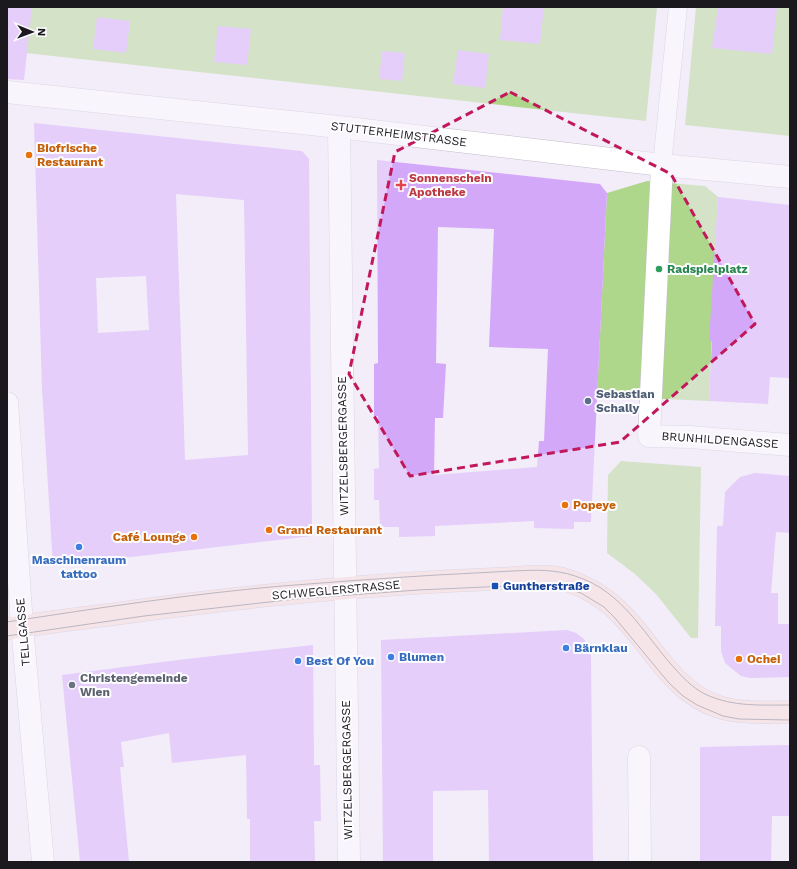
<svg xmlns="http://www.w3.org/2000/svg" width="797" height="869" font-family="'Work Sans',sans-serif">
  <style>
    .green { fill: #afd78b }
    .building { fill: #d4a8f9; fill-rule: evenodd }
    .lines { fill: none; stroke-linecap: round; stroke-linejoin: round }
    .lane-casing { stroke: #c3bdc9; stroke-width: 19 }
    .street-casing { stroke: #c3bdc9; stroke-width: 23 }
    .secondary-casing { stroke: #c3bdc9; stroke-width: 23 }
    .lane { stroke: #fff; stroke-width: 18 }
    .street { stroke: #fff; stroke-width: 22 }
    .secondary { stroke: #f8dbd6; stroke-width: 22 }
    .tram { stroke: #78747b; stroke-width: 1 }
    .marked { fill: none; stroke: #c2185b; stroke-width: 3; stroke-dasharray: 8 5; stroke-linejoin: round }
    .food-dot { fill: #e8710a; stroke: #fdfcff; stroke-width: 1.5 }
    .health-dot { fill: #e0444e; stroke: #fdfcff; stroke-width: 1.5 }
    .leisure-dot { fill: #2e9e5b; stroke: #fdfcff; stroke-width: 1.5 }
    .service-dot { fill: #5c6f8a; stroke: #fdfcff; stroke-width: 1.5 }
    .shop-dot { fill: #3f7fe0; stroke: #fdfcff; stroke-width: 1.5 }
    .transit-dot { fill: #1a4fb4; stroke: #fdfcff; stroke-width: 1.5 }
    .worship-dot { fill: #6b7280; stroke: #fdfcff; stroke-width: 1.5 }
    .labels { text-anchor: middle; stroke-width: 4; stroke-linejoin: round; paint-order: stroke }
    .street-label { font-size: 12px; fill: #1b191d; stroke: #fdfcff }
    .food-label { font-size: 12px; font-weight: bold; fill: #c56008; stroke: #fdfcff; text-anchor: start }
    .health-label { font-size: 12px; font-weight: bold; fill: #be3a42; stroke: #fdfcff; text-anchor: start }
    .leisure-label { font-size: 12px; font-weight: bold; fill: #27864d; stroke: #fdfcff; text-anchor: start }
    .service-label { font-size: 12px; font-weight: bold; fill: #4e5e75; stroke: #fdfcff; text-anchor: start }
    .shop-label { font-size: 12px; font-weight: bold; fill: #366cbe; stroke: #fdfcff; text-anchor: start }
    .transit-label { font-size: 12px; font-weight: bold; fill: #164399; stroke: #fdfcff; text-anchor: start }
    .worship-label { font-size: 12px; font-weight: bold; fill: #5b616d; stroke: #fdfcff; text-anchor: start }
  </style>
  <rect width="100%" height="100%" fill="#f3ecf9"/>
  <path class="green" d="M7,7H657L646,121L7,51Z
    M696,7H790V136L685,125Z
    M647,181L705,186L718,197L709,401L597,396L607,193Z
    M621,461L701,467L698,638H691L656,594L635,574L607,553L608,475Z"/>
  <path class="building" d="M7,7H32L24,80L7,79Z
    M503,7H544L540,44L500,40Z
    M718,7H777L772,54L712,48Z
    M97,17L130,21L126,53L93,49Z
    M218,26L251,29L247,65L214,62Z
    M458,50L489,54L485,88L453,84Z
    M382,51L405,53L402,81L379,79Z
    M34,123L302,151L309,159L312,536L53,566L42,389ZM176,194L244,200L248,455L185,460ZM146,276L149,330L98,333L96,278Z
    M377,160L600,184L607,193L591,522H574V529L534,528V521L435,526V536L399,537V527H380L379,500H374V469L379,468L378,416L374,417V364L378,363ZM438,227L494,229L489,347L548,349L544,441H539L537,467L434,475L435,418H443L446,364L436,363Z
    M718,197L790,205V378L770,377L768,404L709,401L712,341H709Z
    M755,473L790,476V533L776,532L771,593H778V624H790V677L750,678L741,676L725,663L721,651V626H715L717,526H723L725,492L740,477Z
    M567,630L576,633L584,639L590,649L591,658L593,862H489L488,790L433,791V862H383L381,640Z
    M313,645L314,765H320L321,821H314L315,862H250V819H247L246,755L172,763L169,733L121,742L124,767H120L129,862H80L62,675L186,659Z
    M790,745V816H772L771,862H700V747Z"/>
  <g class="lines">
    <g class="lane-casing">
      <path id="lane" d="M662,165L678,7"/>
    </g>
    <g class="street-casing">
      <path id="street" d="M7,92L339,127L662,165L790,177
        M339,127L349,862
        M662,165L649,436L690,437L790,445
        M7,403L22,626L43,862
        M639,757L640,862"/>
    </g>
    <g class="secondary-casing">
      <path id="secondary" d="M7,629C40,623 74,619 107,615C221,599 335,587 450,581C471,580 492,579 513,578C529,577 547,575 563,579C586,586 607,599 623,616C654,648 674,693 719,707C742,714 766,712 790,712"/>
    </g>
    <use href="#lane" class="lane"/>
    <use href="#street" class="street"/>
    <use href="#secondary" class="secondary"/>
    <path class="tram" d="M7,622C98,608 190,594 282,586C334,582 386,578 437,575C462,574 488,572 513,571C534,570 555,569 575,576C624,591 645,637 678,672C686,681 696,690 707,695C734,707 762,705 790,705
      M7,636L144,616L296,599L418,590L551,584L581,593L604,607L615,618L669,683L683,696L697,705L723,716L739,719L790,720"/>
  </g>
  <path d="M0 0H797V869H0ZM510,92L671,174L755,324L620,442L410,476L349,374L395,152Z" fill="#f3ecf9" fill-opacity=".55" fill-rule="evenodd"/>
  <path class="marked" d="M510,92L671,174L755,324L620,442L410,476L349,374L395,152Z"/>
  <g class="food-dot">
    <circle cx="29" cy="155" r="4"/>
    <circle cx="565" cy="505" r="4"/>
    <circle cx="269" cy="530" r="4"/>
    <circle cx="194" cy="537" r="4"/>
    <circle cx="739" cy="659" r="4"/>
  </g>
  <path class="health-dot" d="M399 179h4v4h4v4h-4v4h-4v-4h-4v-4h4z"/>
  <circle class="leisure-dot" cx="659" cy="269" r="4"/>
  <circle class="service-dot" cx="588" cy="401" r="4"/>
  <g class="shop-dot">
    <circle cx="79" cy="547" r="4"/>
    <circle cx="566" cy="648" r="4"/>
    <circle cx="391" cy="657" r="4"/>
    <circle cx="298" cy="661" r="4"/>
  </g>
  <rect class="transit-dot" x="491" y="582" width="8" height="8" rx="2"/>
  <circle class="worship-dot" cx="72" cy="685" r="4"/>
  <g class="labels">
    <g class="street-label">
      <text transform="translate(399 134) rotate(7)" y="4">STUTTERHEIMSTRASSE</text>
      <text transform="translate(720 440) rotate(4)" y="4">BRUNHILDENGASSE</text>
      <text transform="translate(343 446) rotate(-91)" y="4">WITZELSBERGERGASSE</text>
      <text transform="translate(336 590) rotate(-5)" y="4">SCHWEGLERSTRASSE</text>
      <text transform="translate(23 632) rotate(-95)" y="4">TELLGASSE</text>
      <text transform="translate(347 770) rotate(-91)" y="4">WITZELSBERGERGASSE</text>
    </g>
    <g class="food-label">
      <text x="37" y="152">Biofrische<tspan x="37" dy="14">Restaurant</tspan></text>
      <text x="573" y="509">Popeye</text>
      <text x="277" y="534">Grand Restaurant</text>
      <text x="186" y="541" text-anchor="end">Café Lounge</text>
      <text x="747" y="663">Ochei</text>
    </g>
    <g class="health-label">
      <text x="409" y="182">Sonnenschein<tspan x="409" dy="14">Apotheke</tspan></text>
    </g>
    <g class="leisure-label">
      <text x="667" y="273">Radspielplatz</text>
    </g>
    <g class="service-label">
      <text x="596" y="398">Sebastian<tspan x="596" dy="14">Schally</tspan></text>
    </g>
    <g class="shop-label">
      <text x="79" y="564" text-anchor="middle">Maschinenraum<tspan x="79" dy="14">tattoo</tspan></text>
      <text x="574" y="652">Bärnklau</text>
      <text x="399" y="661">Blumen</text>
      <text x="306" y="665">Best Of You</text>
    </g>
    <g class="transit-label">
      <text x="503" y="590">Guntherstraße</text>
    </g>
    <g class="worship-label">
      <text x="80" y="682">Christengemeinde<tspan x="80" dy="14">Wien</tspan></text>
    </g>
  </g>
  <rect width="797" height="869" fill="none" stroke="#1b191d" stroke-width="16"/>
  <g transform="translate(32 32) rotate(91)" stroke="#fdfcff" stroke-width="3" paint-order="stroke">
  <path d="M0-3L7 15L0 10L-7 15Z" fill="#1b191d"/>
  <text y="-6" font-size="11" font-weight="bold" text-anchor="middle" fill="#1b191d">N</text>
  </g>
</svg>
